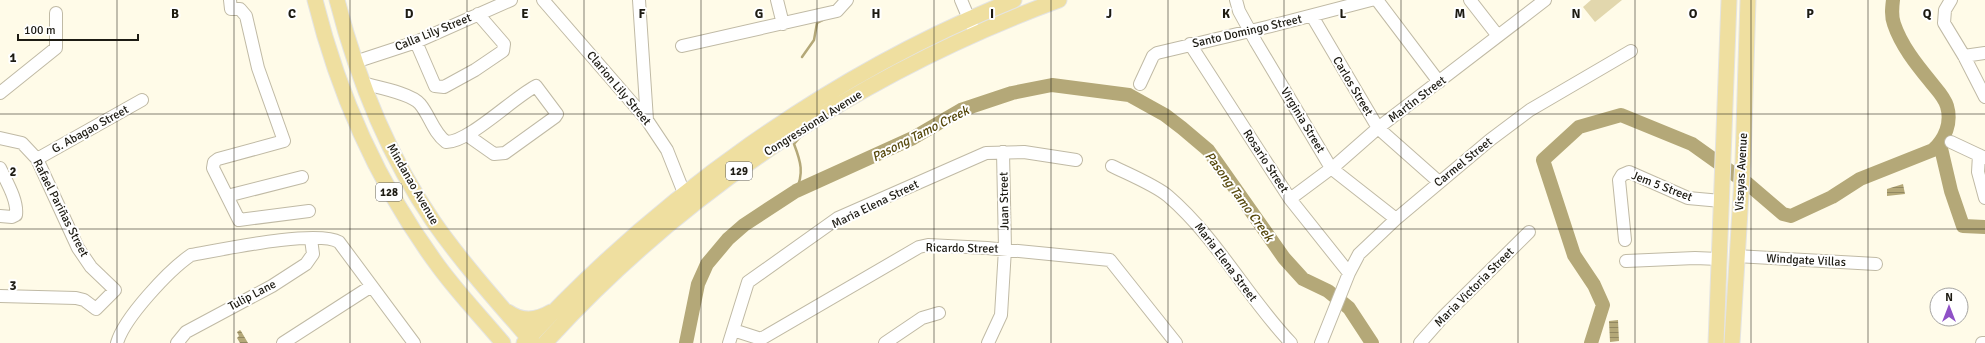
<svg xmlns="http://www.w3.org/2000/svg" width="1985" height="343" font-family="Signika,sans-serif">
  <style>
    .green { fill: #e2d7ad }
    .water { fill: url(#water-rules) }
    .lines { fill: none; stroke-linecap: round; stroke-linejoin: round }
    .stream { stroke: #b4a878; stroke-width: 2.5 }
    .river { stroke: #b4a878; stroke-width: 14 }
    .minor-casing { stroke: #c0baa5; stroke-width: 14 }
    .major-casing { stroke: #e4e4e3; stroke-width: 17 }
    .minor { stroke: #fff; stroke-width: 12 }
    .major { stroke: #efdfa0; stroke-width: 15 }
    .grid { fill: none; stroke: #1d1b13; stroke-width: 1; stroke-opacity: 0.55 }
    .labels { text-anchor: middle; stroke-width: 4; stroke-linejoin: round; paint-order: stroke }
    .shield { fill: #fff; stroke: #615f5a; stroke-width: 1 }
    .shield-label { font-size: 11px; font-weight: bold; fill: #1d1b13 }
    .street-label { font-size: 12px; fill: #1d1b13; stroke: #fff }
    .water-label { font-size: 13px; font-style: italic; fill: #56480c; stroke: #fff }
    .grid-label { font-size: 13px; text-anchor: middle; font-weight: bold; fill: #1d1b13; stroke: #fff; stroke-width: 4; stroke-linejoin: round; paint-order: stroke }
  </style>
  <defs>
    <pattern id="water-rules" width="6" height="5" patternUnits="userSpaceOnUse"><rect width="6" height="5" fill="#b4a878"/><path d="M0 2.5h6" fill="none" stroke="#928861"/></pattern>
  </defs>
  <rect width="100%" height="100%" fill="#fffbe8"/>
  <path class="green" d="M1591,0H1622L1595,22L1583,7Z"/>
  <path class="water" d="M1903,184L1905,194L1887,196V189Z
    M1618,320L1619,341L1610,342L1609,321Z
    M240,330L241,331L248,343H240L237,338L239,336L237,332Z"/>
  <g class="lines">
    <path class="stream" d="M802,57L814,40L817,23L825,19
      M796,191C804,173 801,162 794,144L800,137"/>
    <path class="river" d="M1940,144L1951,191L1963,226L1985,227
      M686,343L698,284L707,264L728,239L744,225L796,191L913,138L961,110L1012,93L1052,85L1129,95L1165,115L1182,128L1208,150L1284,258L1303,279L1328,291L1349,308L1372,343
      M1591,343L1603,305L1594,285L1574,255L1543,160L1579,127L1621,115L1692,144L1748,184L1783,214L1791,216L1832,197L1860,179L1933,150C1945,139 1952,123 1947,106C1944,96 1936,89 1930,81C1916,64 1901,45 1894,24C1891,16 1892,8 1893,0"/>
    <g class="minor-casing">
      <path id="minor" d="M230,0L231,9H240L246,16L258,68L284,141L218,159L214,162L213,168L239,220L309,211
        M543,0L647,120L667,150L684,193L690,201
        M639,0L647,120
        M777,0L783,24
        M961,0L972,26
        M1236,0L1239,11L1256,42L1331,168L1396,219
        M1377,0L1439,82
        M1470,0L1498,36
        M1951,0L1945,10L1944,23L1964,56L1985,97
        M1312,16L1378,128L1439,182
        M416,42L435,86L444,87L475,70L503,51L504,44L478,14
        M1190,44L1290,199L1349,273
        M682,46L837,11L847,0
        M1964,56L1985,53
        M355,62L416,42L511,0
        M362,83C376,87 411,93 420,104C430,116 433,132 446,142C468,143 514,97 536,86L557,114L555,117L505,153L494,154L467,135
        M1140,84L1153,56L1157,53L1267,27L1371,0
        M0,93L56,48V13
        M0,138L22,143L37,159L78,248L91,267L115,290L96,309L84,300L76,298L0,296
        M1951,142L1985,158
        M1979,155L1978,172L1985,198
        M37,159L142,100
        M1112,166C1128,174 1155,185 1168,196C1217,238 1247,297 1291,343
        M0,168C6,181 18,200 16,215L12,217L0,216
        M227,196L302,177
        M1290,199L1337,164L1378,128L1545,0
        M1625,240L1619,180L1622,175L1629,172L1688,198L1721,201
        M1736,256L1876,264
        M1626,261L1695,258L1719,259
        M733,330L761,339L919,247L928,245L987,248L1110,260L1176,343
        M117,343C124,318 169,270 191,255C220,250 317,229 339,242L414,343
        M177,343L186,332L272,286L306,264L313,254L311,239
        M283,343L370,287
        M729,343L748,282L838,218L986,153L1024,152L1076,160
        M885,343L922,318L939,313
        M988,343L1001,315L1005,249L1003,152
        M1321,343L1349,273L1359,254L1396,219L1490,140L1530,110L1631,51
        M1420,343L1442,318L1529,232
        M1982,343H1985"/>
    </g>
    <g class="major-casing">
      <path id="major" d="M315,0C339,97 379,186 439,267C459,294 482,318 503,343
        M337,0C357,78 387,154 433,221C463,264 499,304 533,343
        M508,312C522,322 536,321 551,312
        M524,343C658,197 830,74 1014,0
        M545,343C684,190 865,71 1059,0
        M1716,343L1729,0
        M1732,343L1743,161L1748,0"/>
    </g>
    <use href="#minor" class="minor"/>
    <use href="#major" class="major"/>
  </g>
  <path class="grid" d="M117,0V343M234,0V343M350,0V343M467,0V343M584,0V343M701,0V343M817,0V343M934,0V343M1051,0V343M1168,0V343M1284,0V343M1401,0V343M1518,0V343M1635,0V343M1751,0V343M1868,0V343M0,114H1985M0,229H1985"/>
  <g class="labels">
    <g class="shield">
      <rect x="726" y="162" width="26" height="18" rx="3"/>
      <rect x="376" y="183" width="26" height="18" rx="3"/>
    </g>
    <g class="shield-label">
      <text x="739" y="175">129</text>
      <text x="389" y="196">128</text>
    </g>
    <g class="street-label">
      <text transform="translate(1247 31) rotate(-13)" y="4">Santo Domingo Street</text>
      <text transform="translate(433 32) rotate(-22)" y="4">Calla Lily Street</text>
      <text transform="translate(1353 86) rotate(59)" y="4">Carlos Street</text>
      <text transform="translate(619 88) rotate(50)" y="4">Clarion Lily Street</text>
      <text transform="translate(1417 99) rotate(-37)" y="4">Martin Street</text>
      <text transform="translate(1303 120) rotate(59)" y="4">Virginia Street</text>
      <text transform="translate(813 123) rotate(-32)" y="4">Congressional Avenue</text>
      <text transform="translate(90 129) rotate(-29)" y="4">G. Abagao Street</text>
      <text transform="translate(1266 161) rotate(57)" y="4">Rosario Street</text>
      <text transform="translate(1463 162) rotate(-39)" y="4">Carmel Street</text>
      <text transform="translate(1741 172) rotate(-87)" y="4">Visayas Avenue</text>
      <text transform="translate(413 184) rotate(60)" y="4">Mindanao Avenue</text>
      <text transform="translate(1662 186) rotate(21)" y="4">Jem 5 Street</text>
      <text transform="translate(1004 201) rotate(-91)" y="4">Juan Street</text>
      <text transform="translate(875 204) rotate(-26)" y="4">Maria Elena Street</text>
      <text transform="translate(61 208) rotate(63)" y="4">Rafael Pariñas Street</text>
      <text transform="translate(962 248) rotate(1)" y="4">Ricardo Street</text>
      <text transform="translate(1806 260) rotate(3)" y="4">Windgate Villas</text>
      <text transform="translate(1226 262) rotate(53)" y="4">Maria Elena Street</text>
      <text transform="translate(1474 287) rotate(-45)" y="4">Maria Victoria Street</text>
      <text transform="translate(252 295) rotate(-28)" y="4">Tulip Lane</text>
    </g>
    <g class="water-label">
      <text transform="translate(920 133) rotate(-27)" y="5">Pasong Tamo Creek</text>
      <text transform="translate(1240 196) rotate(54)" y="5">Pasong Tamo Creek</text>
    </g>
  </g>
  <g class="grid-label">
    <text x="175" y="18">B</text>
    <text x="292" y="18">C</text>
    <text x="409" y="18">D</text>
    <text x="525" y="18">E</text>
    <text x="642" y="18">F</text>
    <text x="759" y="18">G</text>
    <text x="876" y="18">H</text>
    <text x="992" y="18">I</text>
    <text x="1109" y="18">J</text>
    <text x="1226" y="18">K</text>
    <text x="1343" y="18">L</text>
    <text x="1460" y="18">M</text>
    <text x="1576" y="18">N</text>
    <text x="1693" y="18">O</text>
    <text x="1810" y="18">P</text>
    <text x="1927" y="18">Q</text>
    <text x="13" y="62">1</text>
    <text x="13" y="176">2</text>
    <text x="13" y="290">3</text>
  </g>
  <g transform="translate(1949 307)"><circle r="19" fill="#ffffff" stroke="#a5a4a1"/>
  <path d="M0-3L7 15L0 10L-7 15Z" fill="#8f51c7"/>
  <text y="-6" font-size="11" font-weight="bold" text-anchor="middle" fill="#1d1b13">N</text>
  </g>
  <path d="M18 34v6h120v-6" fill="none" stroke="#1d1b13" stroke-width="2"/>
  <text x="24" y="34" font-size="12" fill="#1d1b13" stroke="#ffffff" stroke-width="3" paint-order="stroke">100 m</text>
</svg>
